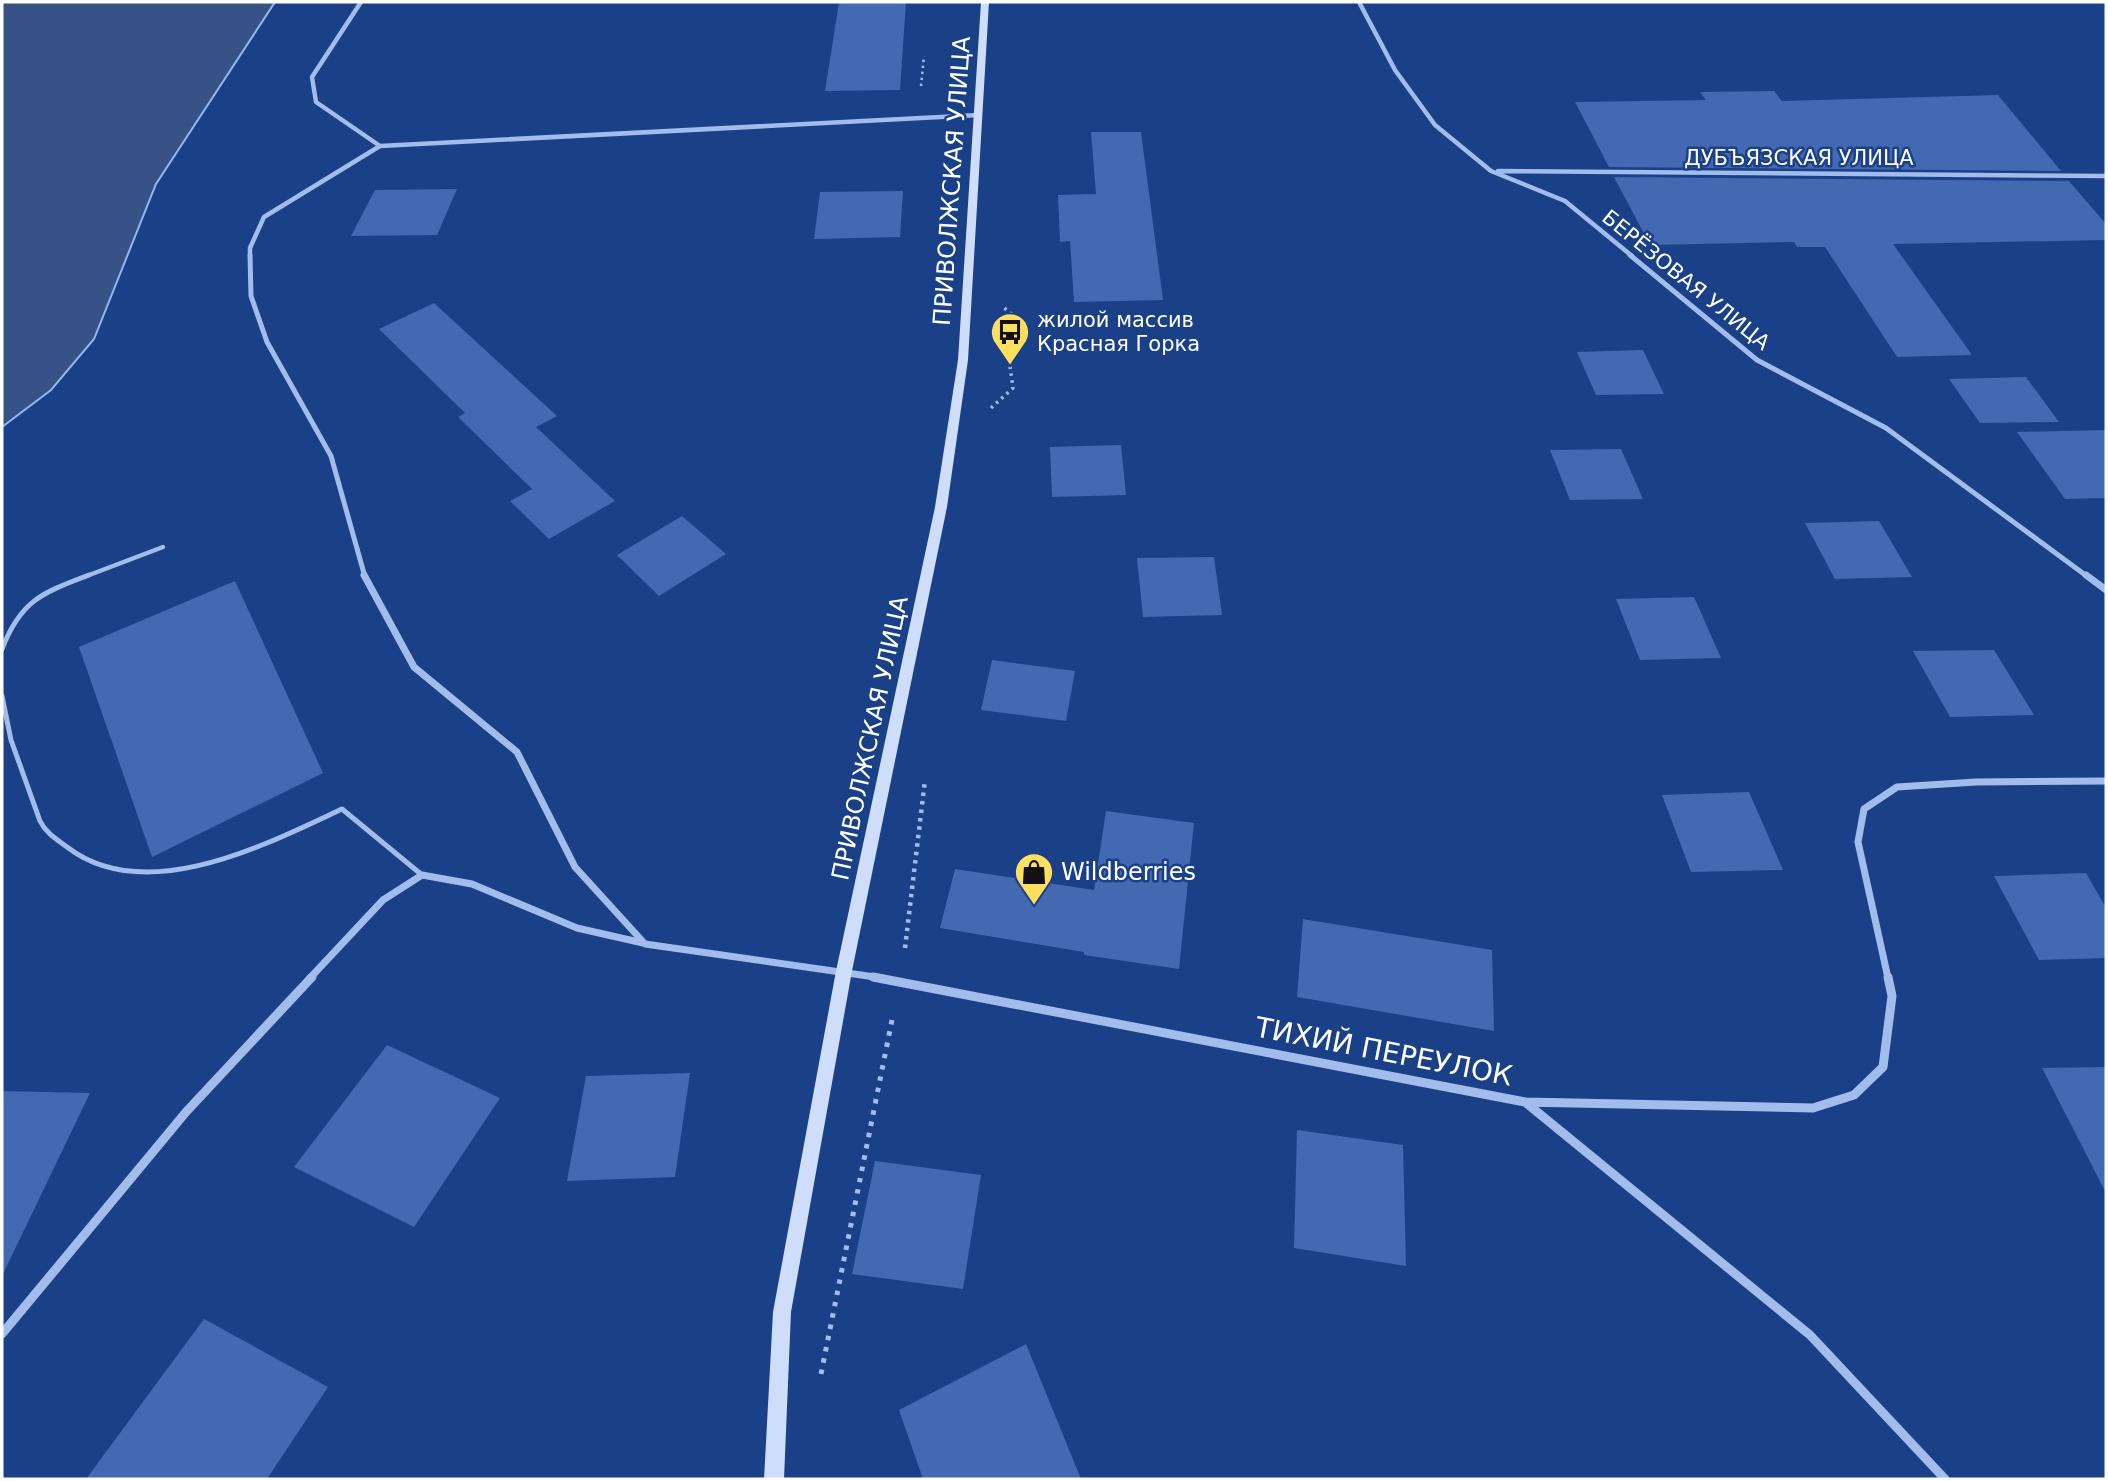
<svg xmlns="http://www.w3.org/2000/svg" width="2108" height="1481" font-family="'DejaVu Sans',sans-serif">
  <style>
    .water { fill: #365287; stroke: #94b6ef; stroke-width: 2 }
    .building { fill: #4269b1 }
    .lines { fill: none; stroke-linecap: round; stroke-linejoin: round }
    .path-far3 { stroke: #a2bdec; stroke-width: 2.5; stroke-dasharray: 2.5 3.5; stroke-linecap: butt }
    .path-far2 { stroke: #a2bdec; stroke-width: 3.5; stroke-dasharray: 2.5 4.5; stroke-linecap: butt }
    .path-far1 { stroke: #a2bdec; stroke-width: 4.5; stroke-dasharray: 3.5 5; stroke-linecap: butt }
    .path { stroke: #a2bdec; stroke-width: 5; stroke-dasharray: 4.5 7; stroke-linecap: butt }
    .lane-far1 { stroke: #a2bdec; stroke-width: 4.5 }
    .lane { stroke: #a2bdec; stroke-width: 5 }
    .street-far3 { stroke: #a2bdec; stroke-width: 4.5 }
    .street-far2 { stroke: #a2bdec; stroke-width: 5 }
    .street-far1 { stroke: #a2bdec; stroke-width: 7 }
    .street { stroke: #a2bdec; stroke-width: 9 }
    .secondary { fill: #ceddf9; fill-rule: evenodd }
    .labels { text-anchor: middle; stroke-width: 5; stroke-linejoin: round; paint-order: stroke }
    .far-street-label { font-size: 21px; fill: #fff; stroke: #1a4087 }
    .far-poi-label { font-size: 21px; fill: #fff; stroke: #1a4087; text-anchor: start }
    .street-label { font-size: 24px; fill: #fff; stroke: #1a4087 }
    .poi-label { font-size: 24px; fill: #fff; stroke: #1a4087; text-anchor: start }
    .near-street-label { font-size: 28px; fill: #fff; stroke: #1a4087 }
  </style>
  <rect width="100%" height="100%" fill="#1a4087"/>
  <path class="water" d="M2,2H275L156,184L94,339L51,390L2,427Z"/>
  <path class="building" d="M839,2H906L900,90L825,91Z
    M1774,91L1782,101L1998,95L2061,171L1609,167L1575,102L1706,100L1700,92Z
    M1091,132H1141L1163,300L1074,302L1070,241L1060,242L1058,195L1096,194Z
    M1614,177L2069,181L2106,224V240L1893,244L1972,355L1897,357L1825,247H1797L1794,242L1650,245Z
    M457,189L437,235L351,236L375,190Z
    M903,191L900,237L814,239L820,192Z
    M434,303L557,416L536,427L615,501L549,539L510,501L532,489L458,417L465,413L379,329Z
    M1643,350L1664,394L1596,395L1577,352Z
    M2026,377L2059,422L1980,423L1949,379Z
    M2106,430V498L2065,499L2017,432Z
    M1121,445L1126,495L1052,497L1050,447Z
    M1621,449L1643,499L1570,500L1550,450Z
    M682,516L726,554L659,596L617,555Z
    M1879,521L1912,577L1835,579L1805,523Z
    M1214,557L1222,615L1143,617L1137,558Z
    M235,581L323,773L152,857L79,647Z
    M1694,597L1721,658L1640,660L1616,599Z
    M1994,650L2034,715L1950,717L1913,651Z
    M992,660L1075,671L1066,721L981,710Z
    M1749,792L1783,870L1691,872L1662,795Z
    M1106,811L1194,823L1179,969L1084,955V952L940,928L955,869L1094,890Z
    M2086,873L2106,908V958L2039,960L1994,876Z
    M1303,919L1492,950L1494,1031L1297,997Z
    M387,1045L500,1098L414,1227L294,1167Z
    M2106,1067V1193L2042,1068Z
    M690,1073L675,1177L567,1181L586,1076Z
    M2,1091L90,1093L2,1276Z
    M1297,1130L1403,1145L1406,1266L1294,1248Z
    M875,1161L981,1175L963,1289L852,1274Z
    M204,1319L328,1387L267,1479H86Z
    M1026,1344L1081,1479H923L899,1410Z"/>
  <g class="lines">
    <path class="path-far3" d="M921,86L924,56"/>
    <path class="path-far2" d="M991,408L1013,388L1010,366L1014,316L1002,306"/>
    <path class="path-far1" d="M905,948L925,780"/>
    <path class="path" d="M821,1374L893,1015"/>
    <path class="lane-far1" d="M84,577L163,547"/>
    <path class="lane" d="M2,649C21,600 42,593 89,575
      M2,696L11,740L40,821C46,833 56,839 67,847C145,907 265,845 342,809L422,875"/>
    <path class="street-far3" d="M1359,2L1395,70L1435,125L1491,171L1565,201L1632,256
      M380,146L979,115
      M1498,171L2106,176
      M250,256V248L264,217L380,146L316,102L312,77L361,2"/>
    <path class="street-far2" d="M250,255L251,296L267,342L331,456L365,577
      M1630,255L1757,360L1886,428L2088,577"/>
    <path class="street-far1" d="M364,575L414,667L517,752L575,867L645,944L882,978
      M2086,575L2106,590
      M310,978L383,900L422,875L472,884L577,928L643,943
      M1888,978L1858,842L1864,809L1897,787L1976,782L2106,781"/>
    <path class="street" d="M873,977L1525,1102L1810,1335L1945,1479
      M1525,1102L1813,1108L1854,1095L1883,1067L1892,996L1888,977
      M2,1334L186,1112L312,977"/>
    <path class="secondary" d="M981,2H989L968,360L947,507L852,971L791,1312L784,1479H764L773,1312L836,971L935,507L958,360Z"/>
  </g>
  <defs>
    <g id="bus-pin" transform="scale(2.0125)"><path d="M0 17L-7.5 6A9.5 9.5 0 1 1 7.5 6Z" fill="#ffdf5d" stroke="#1a4087"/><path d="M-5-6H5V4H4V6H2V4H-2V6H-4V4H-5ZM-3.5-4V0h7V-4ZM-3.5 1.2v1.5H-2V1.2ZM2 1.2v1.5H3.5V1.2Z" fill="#111"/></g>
    <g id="shop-pin" transform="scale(2.0125)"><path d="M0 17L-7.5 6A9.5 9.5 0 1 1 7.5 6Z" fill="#ffdf5d" stroke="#1a4087"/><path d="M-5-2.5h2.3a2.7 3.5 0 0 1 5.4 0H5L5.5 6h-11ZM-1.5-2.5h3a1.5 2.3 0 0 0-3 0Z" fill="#111"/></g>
  </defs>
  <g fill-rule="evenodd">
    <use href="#bus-pin" x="1010" y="332"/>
    <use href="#shop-pin" x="1034" y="872"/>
  </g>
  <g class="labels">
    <g class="far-street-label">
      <text x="1799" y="165">ДУБЪЯЗСКАЯ УЛИЦА</text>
      <text transform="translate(1686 280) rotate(39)" y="7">БЕРЁЗОВАЯ УЛИЦА</text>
    </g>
    <g class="far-poi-label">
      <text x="1037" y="327">жилой массив<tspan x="1037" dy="24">Красная Горка</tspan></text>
    </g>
    <g class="street-label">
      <text transform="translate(952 181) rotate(-86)" y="8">ПРИВОЛЖСКАЯ УЛИЦА</text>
      <text transform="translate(870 738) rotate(-78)" y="8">ПРИВОЛЖСКАЯ УЛИЦА</text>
    </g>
    <g class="poi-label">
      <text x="1061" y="880">Wildberries</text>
    </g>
    <g class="near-street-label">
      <text transform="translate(1384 1051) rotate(11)" y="10">ТИХИЙ ПЕРЕУЛОК</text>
    </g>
  </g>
  <rect width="2108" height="1481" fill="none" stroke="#ffffff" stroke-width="7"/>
</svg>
